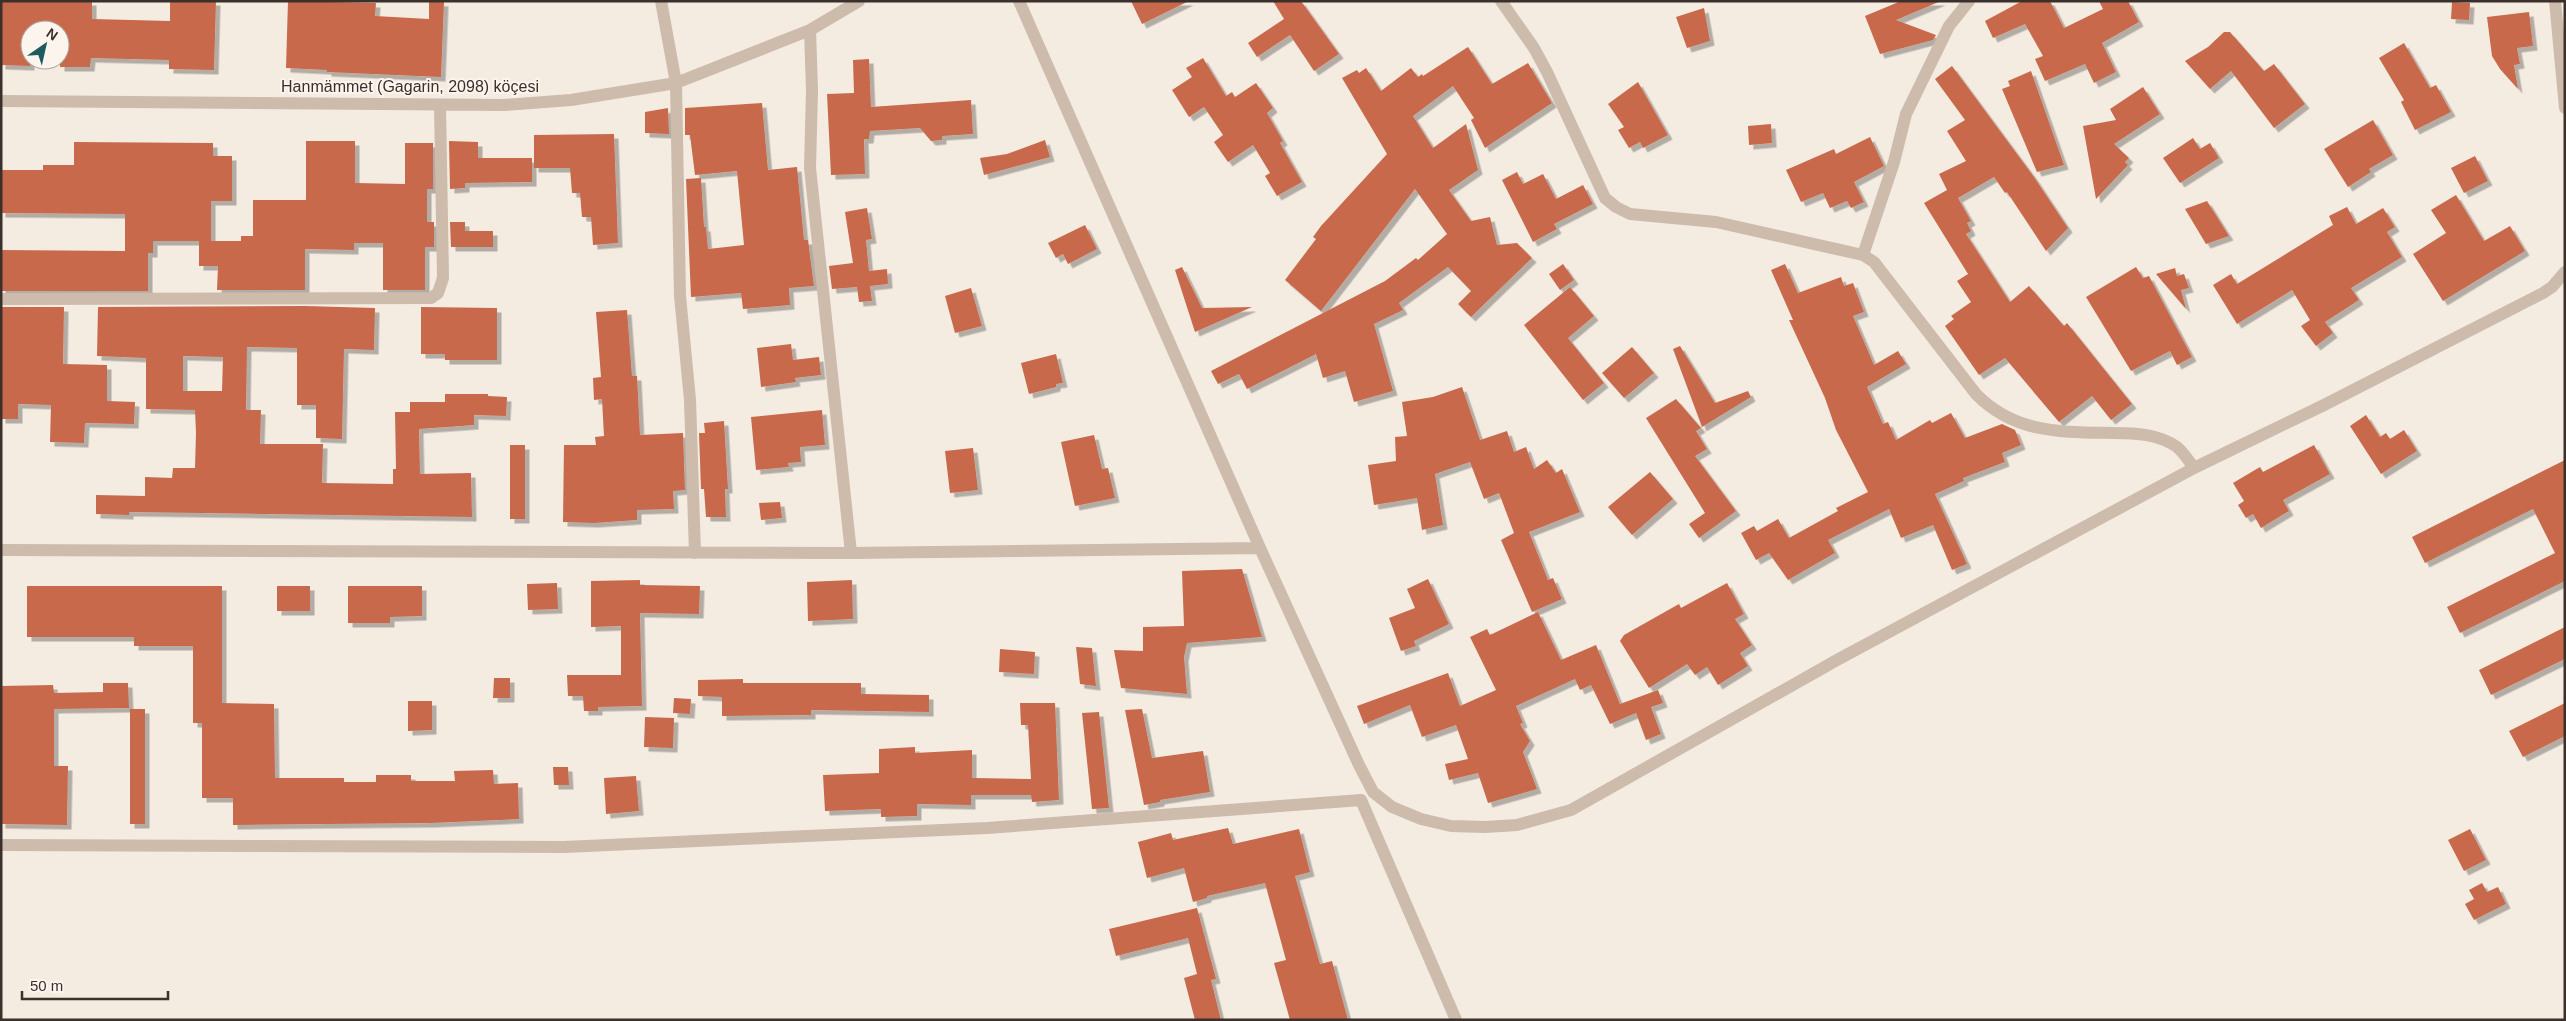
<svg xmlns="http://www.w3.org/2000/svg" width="2566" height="1021" font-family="Arial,sans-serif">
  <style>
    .building { fill: #c8694b; fill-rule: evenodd; filter: url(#shadow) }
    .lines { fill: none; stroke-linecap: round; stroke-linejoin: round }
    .minor { stroke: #cdbbac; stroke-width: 12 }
    .labels { text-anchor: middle; stroke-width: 4; stroke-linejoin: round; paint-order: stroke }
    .street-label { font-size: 16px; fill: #3b302b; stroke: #fbf5ee }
  </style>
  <defs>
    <filter id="shadow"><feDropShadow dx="4.5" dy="4.5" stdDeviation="0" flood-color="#0004"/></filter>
  </defs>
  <rect width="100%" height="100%" fill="#f4ebe1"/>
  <path class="building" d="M1,1H92V19L170,21V1H216L214,70L169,69V60L91,58L90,67H60V30H30V66L1,65Z
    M288,1L376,3L375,16L429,19V1L444,2L441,77L327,72V70L286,68Z
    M1131,1H1189L1142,24Z
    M1273,1H1301L1339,54L1314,71L1290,35L1257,57L1248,43L1284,19Z
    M1901,1H1941L1896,20L1936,35L1933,40L1880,54L1865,16Z
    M2022,1H2050L2064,28L2103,9L2099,1H2128L2139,22L2102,43L2116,72L2094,83L2085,64L2045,81L2035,59L2043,56L2025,24L1993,38L1985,21Z
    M2452,2L2470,3L2469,20L2451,19Z
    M1704,8L1710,41L1687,48L1676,17Z
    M2529,12L2533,46L2517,48L2520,64L2514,65L2518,89L2500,69L2492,56L2487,17Z
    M2224,32H2230L2264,71L2274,64L2305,104L2274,128L2231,71L2210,89L2185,61L2208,47Z
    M2404,43L2430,88L2436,85L2451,112L2415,130L2401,102L2404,100L2379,58Z
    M1468,47L1492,84L1528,63L1552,103L1485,148L1471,120L1474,118L1453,86L1413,116L1433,148L1466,124L1478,170L1449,190L1471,221L1490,217L1497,245L1517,243L1532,258L1471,317L1458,304L1471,291L1448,267L1399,303L1403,310L1374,324L1393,391L1354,402L1345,371L1323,378L1316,354L1247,389L1239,374L1218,384L1211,371L1385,281L1416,258L1418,260L1447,234L1415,189L1321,311L1285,280L1316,239L1313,237L1321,226L1387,154L1342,78L1357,70L1359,73L1366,68L1381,91L1411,68L1418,77L1422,74L1423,76Z
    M1203,58L1226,96L1232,92L1235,97L1256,83L1273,108L1267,113L1283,141L1280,143L1302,182L1277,196L1265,176L1270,173L1253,145L1228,162L1214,142L1223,135L1204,107L1189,117L1172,90L1192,77L1186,68Z
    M869,59L871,107L971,100L973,134L942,136V140L931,141L920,128L870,131L869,139H864L865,174L831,175L827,94L854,93L853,60Z
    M1952,66L2034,177L2068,228L2046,251L2007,192L2005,193L1994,177L1958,198L1971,221L1967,223L1971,231L1966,234L2010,302L2029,286L2064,326L2067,323L2132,404L2111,420L2092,396L2059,422L2005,358L1979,375L1945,326L1954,319L1951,316L1971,302L1957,281L1968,274L1924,203L1947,190L1939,174L1966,161L1947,131L1965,120L1935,79Z
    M2031,71L2064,165L2037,172L2002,89L2010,86L2008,81Z
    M1638,82L1668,135L1643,148L1640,142L1629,148L1618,130L1624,127L1608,104Z
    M2143,87L2160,114L2114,144L2129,158L2125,162L2128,165L2096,199L2083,126L2116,120L2110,109Z
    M762,103L768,170L797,167L804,240H808L814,286L789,288L790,305L743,309L741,293L691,297L686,179L701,178L704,227H706L708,249L744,245L737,171L695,175L690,135H685V108Z
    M668,108L669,134L645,133V112Z
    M2373,120L2393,155L2369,169L2371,172L2348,187L2324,149Z
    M1771,124L1772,143L1749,145L1748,126Z
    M614,134L618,243L593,245L591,217H582L580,193H572L570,168H534V135Z
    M1870,137L1884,166L1854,182L1864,202L1851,208L1847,201L1830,208L1823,193L1801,202L1786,170L1834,149L1836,154Z
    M2193,138L2200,149L2210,143L2219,158L2180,183L2163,158Z
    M1045,140L1050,157L984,175L980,158L1007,154Z
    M306,141H355V183L405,184V143H433V189H427V222H434V247H425V290H383V243H354V250L305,249V290H217L218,266H199V241H153V253H148V291H1V250L125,251V214L1,213V170H43V165H74V142L213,143V156H232V201H211V241H241V236H253V200H306Z
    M449,141L478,142V158H532V182L465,183V188L450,189Z
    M2475,156L2488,181L2464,193L2451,168Z
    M1517,172L1523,184L1543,174L1556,199L1583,185L1593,204L1554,224L1557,229L1533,242L1502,180Z
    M2456,195L2484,241L2510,226L2525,251L2443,301L2413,254L2446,233L2431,210Z
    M2207,201L2229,236L2206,244L2185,209Z
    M2347,207L2356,224L2383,208L2395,227L2387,232L2402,257L2351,288L2359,300L2325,322L2333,333L2316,346L2301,326L2310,320L2292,290L2237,324L2213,285L2231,274L2237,284L2333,225L2329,216Z
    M867,208L872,239L866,240L869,271L887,269L888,284L870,286L872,301L859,302L857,287L832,289L829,266L853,263L845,212Z
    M450,222H465V231H493V247H451Z
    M1085,225L1097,249L1068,264L1063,254L1056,258L1048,243Z
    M1563,264L1574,280L1560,290L1549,274Z
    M1785,264L1798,293L1841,277L1844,286L1853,283L1864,312L1853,316L1874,365L1898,351L1906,364L1867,387L1883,424L1888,422L1896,440L1930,420L1932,423L1951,413L1965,438L2002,424L2015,430L2021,445L2002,453L2005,462L1963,478L1964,481L1935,494L1967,564L1952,570L1933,525L1901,538L1889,509L1828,540L1835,553L1788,580L1769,553L1756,560L1741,533L1754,526L1757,531L1778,519L1789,538L1838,511L1836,508L1868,492L1836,430L1825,398L1789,320H1793L1771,270Z
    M1182,267L1202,308L1252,307L1195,332L1175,270Z
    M2136,267L2143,278L2149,276L2192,357L2177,365L2170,351L2131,371L2086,297Z
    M2175,268L2177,276L2184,274L2189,288L2181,290L2186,309L2156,274Z
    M1570,287L1594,316L1568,338L1604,383L1583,400L1524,325Z
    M971,288L982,326L955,333L945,296Z
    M305,306L375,308L374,350L344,349L342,439L316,438V405H297V348L247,347L246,410H261L260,444H323L322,483L393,484V469H396L395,412H410V402H445V394H488V396L507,397L506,416L474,415V425L419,429L420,474L471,473L472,517L129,512V515L96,514V495L145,496V477L172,478L173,468H195L196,433L195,410L146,409V358L97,356L98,307ZM183,356L223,357L222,391H183Z
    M1,307H64L63,364L107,365V401L135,402L134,424L85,423L84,443L50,442L51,405L18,404V419H1Z
    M421,307L497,308V360H445V354H421Z
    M627,310L632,376H637L640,435L683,433L685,490L673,491L674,509L637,510V520L594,523L563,522L564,445H596L595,437L604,436L602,399L594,400L593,378L601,377L596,312Z
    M791,344L793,360L819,357L821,375L795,378L796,382L761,387L757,348Z
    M1680,346L1715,403L1748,391L1751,397L1702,427L1673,349Z
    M1632,347L1654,373L1624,398L1602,373Z
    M1056,354L1063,383L1056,384V387L1029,394L1021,363Z
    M1462,387L1480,440L1507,431L1514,452L1526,447L1534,469L1547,460L1556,473L1562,469L1580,512L1529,532L1548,580L1553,578L1562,599L1532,612L1501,540L1514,533L1499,493L1484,499L1470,462L1435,474L1443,525L1422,530L1417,498L1374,505L1368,465L1396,461L1395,437L1407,436L1402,402L1433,397Z
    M1676,399L1701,428L1696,431L1707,449L1695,456L1736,511L1699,538L1689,524L1705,513L1646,418Z
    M822,410L825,445L800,447L801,462L788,463L789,467L756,470L751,417Z
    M2366,415L2380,437L2386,433L2390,439L2404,430L2417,451L2381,474L2350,426Z
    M724,421L728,489H725L726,517H706L704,489H701L699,433H705L704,423Z
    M1094,435L1102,469L1108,468L1115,498L1075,506L1061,442Z
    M510,445H525V519H510Z
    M2314,445L2330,474L2283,500L2289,511L2261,528L2253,514L2246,518L2238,505L2244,501L2233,483L2260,467L2263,472Z
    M973,448L978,490L950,493L945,451Z
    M2565,460V581L2460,633L2447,607L2555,553L2533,509L2425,563L2412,537Z
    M1650,472L1673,499L1632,535L1608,507Z
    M780,502L782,518L761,520L759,503Z
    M1242,569L1262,637L1187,643L1184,657L1187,694L1121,688L1114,650L1143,651V627L1184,626L1182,571Z
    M1428,579L1449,624L1414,641L1416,646L1401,651L1389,618L1415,608L1407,589Z
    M640,580V585L700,586L699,614L640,613L642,706L598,707V711H584L583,696H568L567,675H621V626L591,627V581Z
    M852,580L853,619L808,621L807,582Z
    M557,583L558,609L528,610L527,584Z
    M1727,583L1744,614L1735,619L1752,645L1740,653L1748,666L1718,685L1707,667L1695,675L1687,664L1649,688L1620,641L1624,635L1679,604L1681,608Z
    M27,586H222V703L274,704L275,778H344V782H376V775H411V781H455L454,771L493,770L494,784L518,783L519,819L431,823L233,825V798H202V723H193V646H134V637H27Z
    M277,586H310V611H277Z
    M348,586H422V616L390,617V623H348Z
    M1538,612L1561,660L1596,645L1620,704L1658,690L1663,703L1651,707L1661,734L1646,740L1636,713L1610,724L1591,685L1580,690L1575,679L1516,706L1523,723L1520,724L1530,741L1523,752L1537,789L1488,803L1478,773L1449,780L1445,764L1468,759L1456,725L1422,737L1410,705L1364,724L1357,706L1448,673L1460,706L1496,690L1470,637L1487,629L1490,635Z
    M2565,627V659L2491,695L2479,670Z
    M1076,647L1092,648L1096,686L1080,684Z
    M1000,649L1035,652L1034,674L999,672Z
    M494,678H510V698H493Z
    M743,679V683H861V694L929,695V712L811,710V715L722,716V697L698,696V680Z
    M103,683H128L129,708L54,709V766H68L67,825L1,824V686L53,685L54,693L103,692Z
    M674,698L691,699L690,714L673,713Z
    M408,701H432V730L408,731Z
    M1020,703H1055L1059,800L1032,802L1031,795H971V805L917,804V816L881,817V809L825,811L823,775L879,773V749L915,747V753L972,750V778L1031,779L1028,725H1021Z
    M2565,703V736L2523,757L2509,731Z
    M130,709H145V824H130Z
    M1142,709L1152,758L1203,751L1210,792L1160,800V802L1144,805L1125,710Z
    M1099,712L1109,808L1092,809L1082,713Z
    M645,717L674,718L673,748L644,747Z
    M553,767H568L569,785H554Z
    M636,776L639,811L606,814L604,778Z
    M1228,828L1233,844L1299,829L1310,872L1295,876L1320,964L1332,961L1348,1020H1290L1274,963L1286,960L1265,883L1207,896V898L1193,902L1184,868L1147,878L1138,842L1171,833L1173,840Z
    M2470,829L2486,860L2464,871L2448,840Z
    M2482,883L2487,892L2498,887L2506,904L2474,920L2465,904L2474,899L2469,890Z
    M1197,908L1216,979L1211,980L1221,1020H1195L1184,978L1197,974L1188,938L1116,956L1109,929Z"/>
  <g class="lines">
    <path class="minor" d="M661,1L676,83L680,296L690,400L695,553
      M1019,1L1260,548L1359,765L1373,792L1392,807L1421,819L1451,826L1485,827L1517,825L1571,810L1837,660L2194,468L2324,405L2543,293L2552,287L2565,272
      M1501,1L1534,48L1547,72L1605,198L1616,207L1630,214L1716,222L1863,255L1874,262L1976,394C2015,434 2062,432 2114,433C2135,433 2159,434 2177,447C2184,453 2189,461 2194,468
      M2555,1L2565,108
      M810,30L812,90L810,168L851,553
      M1,101L504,105L571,100L676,83L810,30L859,1
      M1863,255L1894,162L1906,114L1949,26L1969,1
      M1,299L431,298L438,293L443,278L440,105
      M1,550L851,553L1260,548
      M1,845L564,847L987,828L1361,800L1456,1020"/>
  </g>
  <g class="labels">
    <g class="street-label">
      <text x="410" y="92">Hanmämmet (Gagarin, 2098) köçesi</text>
    </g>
  </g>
  <rect width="2566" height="1021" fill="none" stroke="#3b302b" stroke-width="5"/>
  <g transform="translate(45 45) rotate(34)"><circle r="24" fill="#fbf5ee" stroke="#aea6a0"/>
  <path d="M0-4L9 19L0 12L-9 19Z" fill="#1f5a5e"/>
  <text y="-8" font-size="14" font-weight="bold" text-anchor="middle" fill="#3b302b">N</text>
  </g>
  <path d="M22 991v8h146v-8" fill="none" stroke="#3b302b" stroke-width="2.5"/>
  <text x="30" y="991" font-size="15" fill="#3b302b" stroke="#fbf5ee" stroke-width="4" paint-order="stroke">50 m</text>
</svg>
